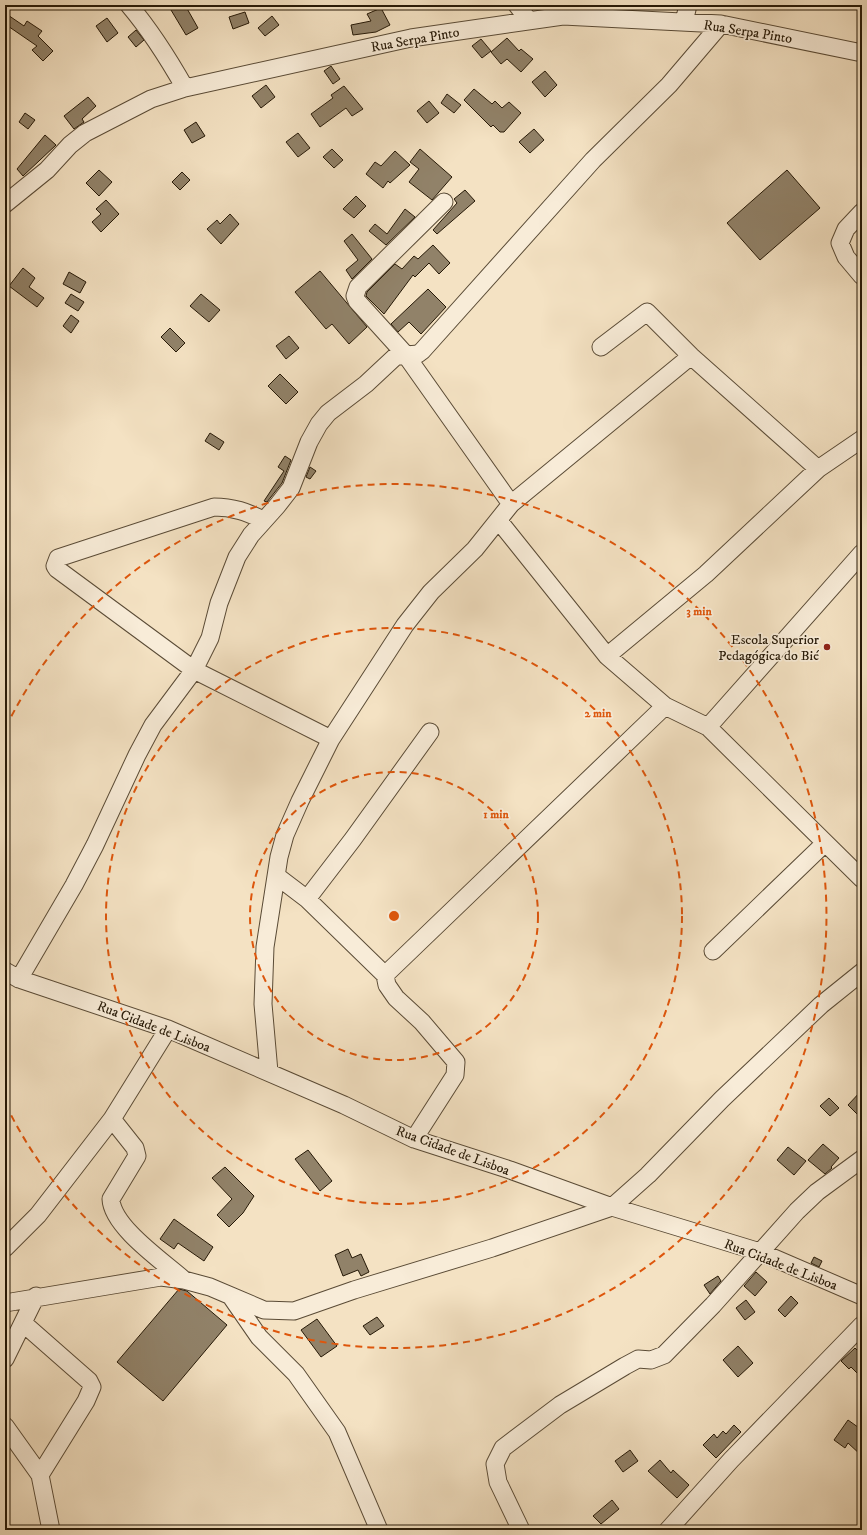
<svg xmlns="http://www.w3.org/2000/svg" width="867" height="1535" font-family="'IM FELL DW Pica',serif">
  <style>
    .building { fill: #918269; stroke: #261907 }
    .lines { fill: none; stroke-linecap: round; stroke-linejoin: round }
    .minor-casing { stroke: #5a4b36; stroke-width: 19 }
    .minor { stroke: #f8ecd8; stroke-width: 17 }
    .ring { fill: none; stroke: #de560c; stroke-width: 2; stroke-dasharray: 7 5 }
    .poi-dot { fill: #8f2418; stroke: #f8ecd8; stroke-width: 1.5 }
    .labels { text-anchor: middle; stroke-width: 3.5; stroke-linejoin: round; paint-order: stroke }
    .street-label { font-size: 14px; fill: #261907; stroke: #f8ecd8 }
    .poi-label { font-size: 14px; fill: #261907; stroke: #f8ecd8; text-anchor: end }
    .centre { fill: #de560c; stroke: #f8ecd8; stroke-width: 2 }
    .ring-label { font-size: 12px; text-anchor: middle; font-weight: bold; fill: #de560c; stroke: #f8ecd8; stroke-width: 3.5; stroke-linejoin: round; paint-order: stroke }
  </style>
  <rect width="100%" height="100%" fill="#f4e2c3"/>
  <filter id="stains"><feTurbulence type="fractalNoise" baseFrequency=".005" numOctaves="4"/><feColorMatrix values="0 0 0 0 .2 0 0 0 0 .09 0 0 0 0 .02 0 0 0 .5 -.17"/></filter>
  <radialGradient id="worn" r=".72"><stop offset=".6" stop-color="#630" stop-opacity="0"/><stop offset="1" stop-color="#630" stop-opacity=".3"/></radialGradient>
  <path class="building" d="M168,5H185L198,28L186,35Z
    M381,8L390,25L376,32L353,35L351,25L371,21L367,14Z
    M245,12L249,23L233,29L229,17Z
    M5,13L24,26L27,21L42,31L38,36L53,51L43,61L32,50L37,46L5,24Z
    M272,16L279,25L265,36L258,28Z
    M107,18L118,33L107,42L96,26Z
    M136,30L144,40L136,47L128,37Z
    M507,38L519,51L521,49L533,59L521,72L507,59L501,64L491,52Z
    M481,39L491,51L482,58L472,46Z
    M331,66L340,79L333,84L324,71Z
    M545,71L557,85L545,97L532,82Z
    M266,85L275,97L261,108L252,96Z
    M344,86L363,109L352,116L346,108L320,127L311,114L333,98L331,95Z
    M474,89L492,104L495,101L502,108L509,102L521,113L504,132H500L493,125L491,127L464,100Z
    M447,94L461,105L454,113L441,103Z
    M88,97L96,106L82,119L84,122L74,129L64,116Z
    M429,101L439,113L427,123L417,111Z
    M25,113L35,120L28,129L19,122Z
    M196,122L205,136L192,143L184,130Z
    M534,129L544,140L530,153L519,142Z
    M298,133L310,148L298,157L286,142Z
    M45,135L56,145L23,176L17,169Z
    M332,149L343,160L334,168L323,157Z
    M420,149L452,177L432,200L409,182L419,169L410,162Z
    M395,151L410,165L390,183L388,181L383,188L366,174L375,162L381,166Z
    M99,170L112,182L99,196L86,183Z
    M787,170L820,208L760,260L727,223Z
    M182,172L190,180L180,190L172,182Z
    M465,190L475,201L437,234L433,230L457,203L454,199Z
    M356,196L366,206L354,218L343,209Z
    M106,200L119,214L101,232L92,222L101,214L96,209Z
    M405,209L415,217L386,245L369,231L375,224L387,234Z
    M230,214L239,224L221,244L207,229L217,220L220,224Z
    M352,234L372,259L352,279L346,270L358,260L344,241Z
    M433,245L450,263L439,274L429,263L415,277L413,275L384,314L366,296L367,292L395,264L402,269L414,256L418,259Z
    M23,268L35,278L29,287L44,298L37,307L9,286Z
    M320,271L367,327L349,344L332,324L326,329L295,292Z
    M69,272L86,282L80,293L63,284Z
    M428,289L446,307L421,334L409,322L398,332L391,324Z
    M71,294L84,302L78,311L65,303Z
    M201,294L220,310L209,322L190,306Z
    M71,315L79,321L71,333L63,326Z
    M170,328L185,343L176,352L161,337Z
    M289,336L299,348L286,359L276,346Z
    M280,374L298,392L286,404L268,386Z
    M210,433L224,442L219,450L205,441Z
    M285,456L291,460L282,483L267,502L264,501L284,471L278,467Z
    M310,467L316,471L310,479L306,477Z
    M862,1090V1109L857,1114L848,1105Z
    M829,1098L839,1108L830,1116L820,1106Z
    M823,1144L839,1158L831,1167L832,1168L825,1174L808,1160Z
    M788,1147L806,1161L794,1175L777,1160Z
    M308,1150L332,1181L320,1191L295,1159Z
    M225,1167L254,1196L243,1213L229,1227L217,1215L232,1199L212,1178Z
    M174,1219L213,1247L204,1261L178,1243L174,1249L160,1239Z
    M348,1249L352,1258L361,1254L369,1272L361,1276L358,1270L343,1276L335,1255Z
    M814,1257L822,1261L819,1267L811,1263Z
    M756,1272L767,1282L755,1296L744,1286Z
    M718,1276L721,1281L710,1294L704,1285Z
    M179,1289L187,1291L227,1325L163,1401L117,1362Z
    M791,1296L798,1303L785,1317L778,1310Z
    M746,1300L755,1312L745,1320L736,1308Z
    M377,1317L384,1326L370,1335L363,1326Z
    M317,1319L337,1346L321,1357L301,1330Z
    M738,1346L753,1363L738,1377L723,1360Z
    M855,1348L862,1355V1378L851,1367L849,1369L841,1361Z
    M848,1420L862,1430V1456L848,1443L845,1448L834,1440Z
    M734,1425L741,1432L716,1458L703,1445L714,1434L717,1438L723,1431L726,1434Z
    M630,1450L638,1461L623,1472L615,1461Z
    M660,1460L671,1473L673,1470L689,1485L677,1498L648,1471Z
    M612,1500L619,1509L601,1524L593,1516Z"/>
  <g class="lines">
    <g class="minor-casing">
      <path id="minor" d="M129,5C151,31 168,58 185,88
        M517,5L529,21
        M684,22L688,5
        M444,202L358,287L355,296L357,301L405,354L511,504
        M5,204L47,170L70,145L85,133L151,99L185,88L411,38L563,16L721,24L862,53
        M862,212L846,229L840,243L846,257L862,276
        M601,347L647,312L691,356L818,469
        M263,520C247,512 233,507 214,507L58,558L55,566L57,569L194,670L331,739
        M499,521L607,656L665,706L708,727L862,879
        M607,656L706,574L818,469L862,439
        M708,727L862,553
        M278,877L307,899L385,975L387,985L396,998L422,1022L456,1062L455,1075L414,1139
        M307,899L353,839L430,732
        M713,951L824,844
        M5,971L19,979L168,1029L344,1105L414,1139L510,1170L612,1207L760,1252L862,1296
        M385,975L665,706
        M19,979L74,885L95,845L137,755L153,725L194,670L210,638L219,603L237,557L251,535L277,506L291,488L309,442L319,424L328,413L366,384L396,356L418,354L422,351L593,160L669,85L721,24
        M269,1072L263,1004L265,947L279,857L285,835L300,801L331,739L405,625L431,592L475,549L511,504L691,356
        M112,1119L135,1148L137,1156L111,1199C112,1227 164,1262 184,1280
        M5,1248L38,1215L112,1119L168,1029
        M232,1298L259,1337L296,1374L337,1432L379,1530
        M5,1303L161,1277L184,1280L210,1287L264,1310L294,1311L354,1290L492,1248L612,1207L648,1175L722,1099L821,1005L862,972
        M23,1323L89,1381L92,1387L86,1401L40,1475
        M5,1359L36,1296
        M5,1426L40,1475L51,1530
        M521,1530L498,1482L495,1464L503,1448L560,1405L625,1366L638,1359L651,1360L664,1355L713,1305L797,1211L817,1192L862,1159
        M668,1530L731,1460L862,1325"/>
    </g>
    <use href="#minor" class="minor"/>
  </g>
  <g class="ring">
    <circle cx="394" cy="916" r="144"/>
    <circle cx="394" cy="916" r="288"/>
    <path d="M6 727A432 432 0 1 1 6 1105"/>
  </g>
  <circle class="poi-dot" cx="827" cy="647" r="4"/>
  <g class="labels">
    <g class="street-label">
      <text transform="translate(748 31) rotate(9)" y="5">Rua Serpa Pinto</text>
      <text transform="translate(415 39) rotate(-10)" y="5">Rua Serpa Pinto</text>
      <text transform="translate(154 1026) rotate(21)" y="5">Rua Cidade de Lisboa</text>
      <text transform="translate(453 1150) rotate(20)" y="5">Rua Cidade de Lisboa</text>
      <text transform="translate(781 1264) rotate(21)" y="5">Rua Cidade de Lisboa</text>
    </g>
    <g class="poi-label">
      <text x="819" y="644">Escola Superior<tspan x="819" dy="16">Pedagógica do Bié</tspan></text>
    </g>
  </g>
  <circle cx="394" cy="916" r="6" class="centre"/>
  <g class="ring-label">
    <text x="699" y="615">3 min</text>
    <text x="598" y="717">2 min</text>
    <text x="496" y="818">1 min</text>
  </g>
  <rect width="867" height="1535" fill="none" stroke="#f4e2c3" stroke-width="20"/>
  <rect x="6" y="6" width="855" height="1523" fill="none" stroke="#261907" stroke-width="2"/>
  <rect x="10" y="10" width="847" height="1515" fill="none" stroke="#261907"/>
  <rect width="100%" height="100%" filter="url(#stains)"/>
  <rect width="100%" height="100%" fill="url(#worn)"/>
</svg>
